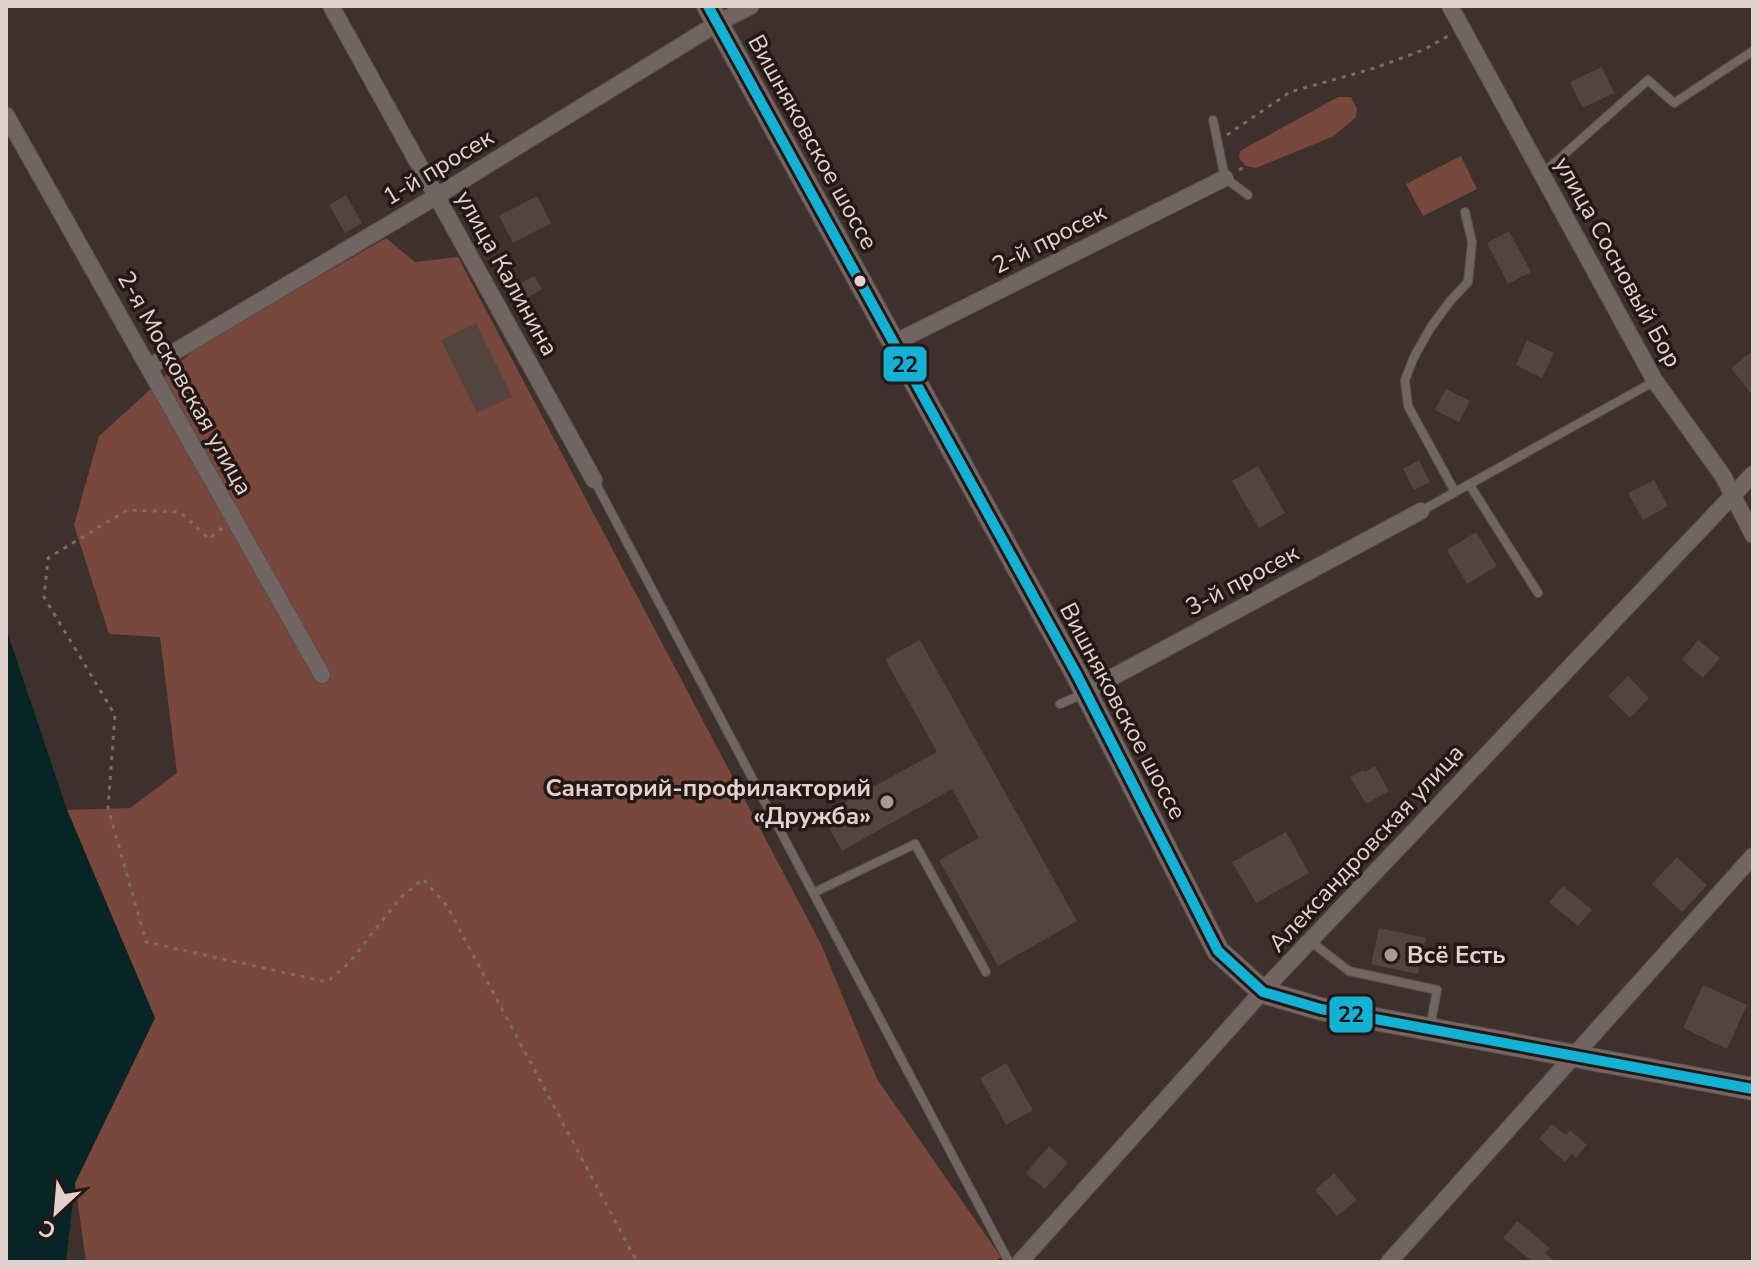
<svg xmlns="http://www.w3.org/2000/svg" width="1759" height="1268" font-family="'Nunito Sans',sans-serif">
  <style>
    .green { fill: #78483c }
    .water { fill: #082525 }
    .building { fill: #54433e }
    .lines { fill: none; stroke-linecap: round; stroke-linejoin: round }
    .lane-casing { stroke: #5a4e4b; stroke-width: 10 }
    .street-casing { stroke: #5a4e4b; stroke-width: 18 }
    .secondary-casing { stroke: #5a4e4b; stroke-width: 24 }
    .path { stroke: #786d6b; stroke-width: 3; stroke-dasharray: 4 6; stroke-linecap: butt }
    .lane { stroke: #706562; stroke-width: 8 }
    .street { stroke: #706562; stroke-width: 16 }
    .secondary { stroke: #746663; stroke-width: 22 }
    .bus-1-casing { stroke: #231815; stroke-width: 16 }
    .bus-1 { stroke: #13b2d5; stroke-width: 10 }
    .bus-dot { fill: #e2d2cd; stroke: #231815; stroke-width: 3 }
    .poi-dot { fill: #a99995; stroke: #231815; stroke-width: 3 }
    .labels { text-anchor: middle; stroke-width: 7; stroke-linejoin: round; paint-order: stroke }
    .street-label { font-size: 24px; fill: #e2d2cd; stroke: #231815 }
    .poi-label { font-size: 24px; font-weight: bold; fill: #e2d2cd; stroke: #231815; text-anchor: end }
    .line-badge { stroke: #231815; stroke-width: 3 }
    .pale-badge-label { font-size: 22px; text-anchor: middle; font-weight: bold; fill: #111 }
  </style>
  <rect width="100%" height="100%" fill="#3e302c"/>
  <path class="green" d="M1338,97H1351L1357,109L1356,117L1334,136L1256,168L1246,166L1239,158L1240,151Z
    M1461,156L1477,189L1423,216L1406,184Z
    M386,238L415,262L458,257L821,944L877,1079L1001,1257L994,1262H86L75,1183L155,1018L67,810L130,808L177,773L160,637L109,634L74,525L99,436L197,347Z"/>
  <path class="water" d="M6,628L67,810L155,1018L75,1183L66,1262H6Z"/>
  <path class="building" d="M1602,67L1614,93L1583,108L1570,82Z
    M346,195L362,223L345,233L329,205Z
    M537,196L551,223L513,243L499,216Z
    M1509,231L1531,272L1508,284L1487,243Z
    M534,276L542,289L522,301L514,288Z
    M476,323L512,397L477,413L441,340Z
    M1527,340L1554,353L1542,378L1516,365Z
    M1753,351V396L1731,368Z
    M1446,389L1470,401L1459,422L1435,410Z
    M1419,460L1430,482L1414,490L1403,469Z
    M1258,466L1285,513L1259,528L1232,481Z
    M1654,480L1668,506L1643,520L1628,493Z
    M1476,532L1497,566L1467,584L1447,550Z
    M920,640L1077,921L998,966L939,860L979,838L952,789L842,851L822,815L937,752L885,659Z
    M1698,640L1720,658L1703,678L1682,660Z
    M1628,676L1649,698L1630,718L1608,696Z
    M1375,766L1389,791L1366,804L1350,777L1363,770L1365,772Z
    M1286,832L1309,873L1256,903L1232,862Z
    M1677,857L1707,885L1682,912L1652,884Z
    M1563,886L1592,910L1578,926L1549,902Z
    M1379,928L1426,938L1418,974L1371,964Z
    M1703,985L1747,1005L1727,1049L1683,1028Z
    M1006,1063L1033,1110L1006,1125L980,1078Z
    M1552,1124L1566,1135L1570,1130L1587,1145L1576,1158L1572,1154L1565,1162L1539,1139Z
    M1049,1146L1068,1163L1045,1189L1026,1173Z
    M1334,1173L1357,1200L1337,1216L1315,1190Z
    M1517,1221L1550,1248L1545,1253L1556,1262H1533L1503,1238Z"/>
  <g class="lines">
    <g class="lane-casing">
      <path id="lane" d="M1213,120L1225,178L1248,195
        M1542,174L1648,80L1674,103L1753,51
        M594,480L1009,1262
        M1469,484L1538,593
        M1455,492L1408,406L1405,380L1414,357L1431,327L1451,300L1468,282L1472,242L1465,212
        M1421,511L1655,381
        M1060,704L1085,693
        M813,893L915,844L986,972
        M1310,941L1349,971L1437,990L1430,1028"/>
    </g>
    <g class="street-casing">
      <path id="street" d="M331,6L594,480
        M1450,6L1655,381L1723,476L1753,535
        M6,115L322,675
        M894,343L1225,178
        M149,367L437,196L718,23L751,6
        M1085,692L1421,511
        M1020,1262L1270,983L1753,474
        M1389,1262L1753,856"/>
    </g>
    <g class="secondary-casing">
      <path id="secondary" d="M708,6L1077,675L1218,951L1263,992L1321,1009L1753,1089"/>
    </g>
    <path class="path" d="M1227,135L1290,92L1375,68L1423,50L1448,36
      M1239,170L1246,166
      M222,528L209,539L180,512L127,510L48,558L44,597L115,715L108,808L146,942L327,982L349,963L400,898L423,879L447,906L637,1262"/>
    <use href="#lane" class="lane"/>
    <use href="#street" class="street"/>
    <use href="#secondary" class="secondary"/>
    <g class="bus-1-casing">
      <path id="bus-1" d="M708,6L1077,675L1218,951L1263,992L1321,1009L1753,1089"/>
    </g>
    <use href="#bus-1" class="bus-1"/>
  </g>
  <circle class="bus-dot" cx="860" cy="281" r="7"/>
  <g class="poi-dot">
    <circle cx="887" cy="802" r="8"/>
    <circle cx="1391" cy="955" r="8"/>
  </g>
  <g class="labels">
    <g class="street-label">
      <text transform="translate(813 142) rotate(61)" y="8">Вишняковское шоссе</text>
      <text transform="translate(438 167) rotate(-31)" y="8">1-й просек</text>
      <text transform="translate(1049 239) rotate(-27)" y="8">2-й просек</text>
      <text transform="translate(1618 262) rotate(61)" y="8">улица Сосновый Бор</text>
      <text transform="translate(507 273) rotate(61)" y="8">улица Калинина</text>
      <text transform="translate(185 383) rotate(61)" y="8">2-я Московская улица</text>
      <text transform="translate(1242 580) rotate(-28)" y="8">3-й просек</text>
      <text transform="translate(1123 711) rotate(62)" y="8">Вишняковское шоссе</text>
      <text transform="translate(1366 848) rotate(-47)" y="8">Александровская улица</text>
    </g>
    <g class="poi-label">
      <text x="871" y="796">Санаторий-профилакторий<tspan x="871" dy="28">«Дружба»</tspan></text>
      <text x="1407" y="963" text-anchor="start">Всё Есть</text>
    </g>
  </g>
  <g class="line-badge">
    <rect x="882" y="345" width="46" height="38" rx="8" fill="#13b2d5"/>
    <rect x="1328" y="995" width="46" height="39" rx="8" fill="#13b2d5"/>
  </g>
  <g class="pale-badge-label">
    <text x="905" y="372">22</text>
    <text x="1351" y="1022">22</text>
  </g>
  <rect width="1759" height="1268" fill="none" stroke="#e2d2cd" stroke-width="16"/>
  <g transform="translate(56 1212) rotate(206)" stroke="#231815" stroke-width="6" paint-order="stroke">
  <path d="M0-6L14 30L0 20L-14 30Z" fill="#e2d2cd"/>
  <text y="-12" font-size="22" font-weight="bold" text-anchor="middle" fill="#e2d2cd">С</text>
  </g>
</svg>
